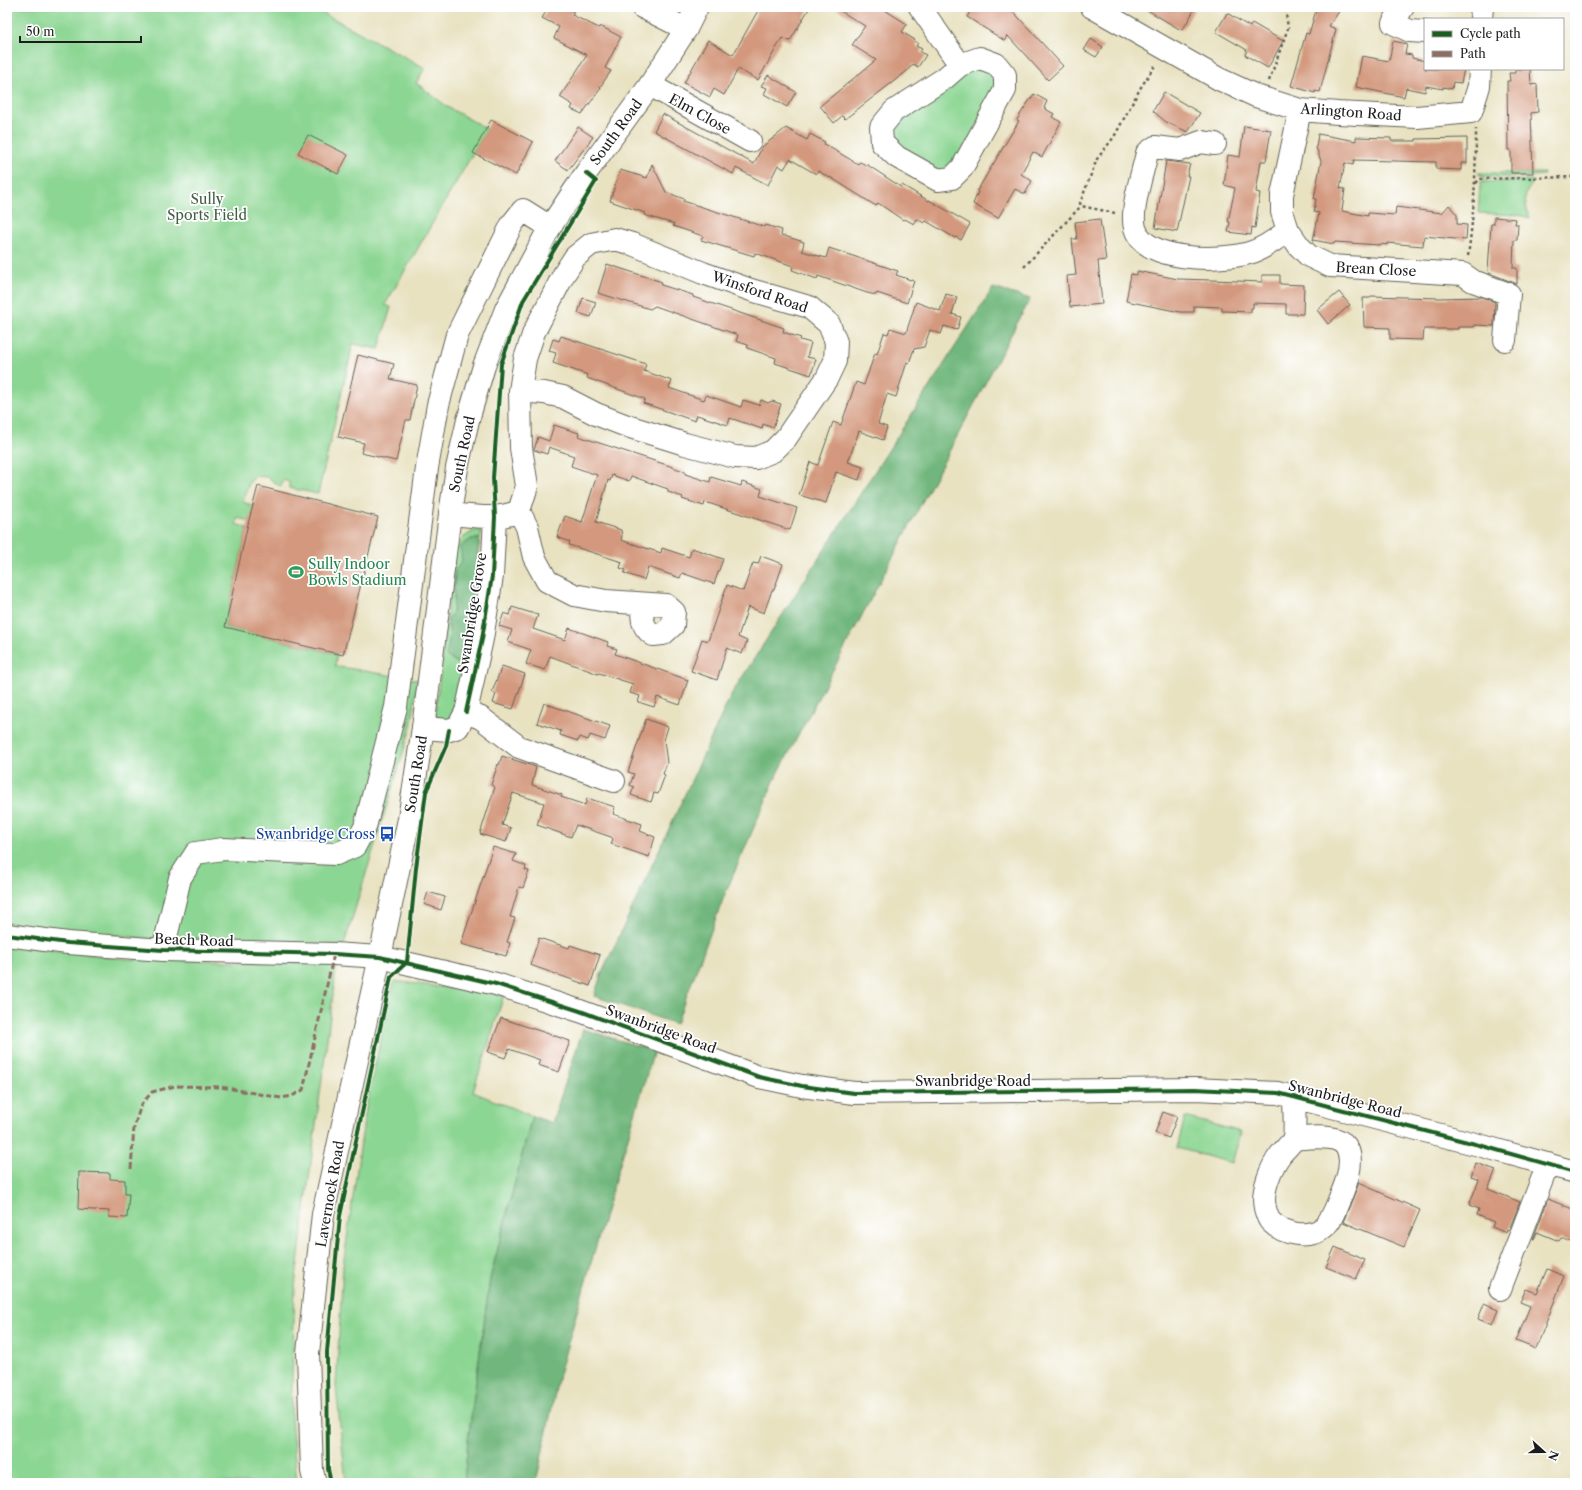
<svg xmlns="http://www.w3.org/2000/svg" width="1582" height="1490" font-family="'Libre Caslon Text',serif">
  <style>
    .green { fill: #8cd693; stroke: #547958 }
    .forest { fill: #71b77d; stroke: #466a4c }
    .building { fill: #d3987d }
    .lines { fill: none; stroke-linecap: round; stroke-linejoin: round }
    .minor-casing { stroke: #636156; stroke-width: 24 }
    .major-casing { stroke: #636156; stroke-width: 24 }
    .path { stroke: #636156; stroke-width: 2.5; stroke-dasharray: 3 3; stroke-linecap: butt }
    .minor { stroke: #fff; stroke-width: 22 }
    .major { stroke: #fff; stroke-width: 22 }
    .quiet { stroke: #8d6e63; stroke-width: 3; stroke-dasharray: 6 3; stroke-linecap: butt }
    .cycleway-casing { stroke: #fff; stroke-width: 6 }
    .cycleway { stroke: #1b5e20; stroke-width: 4 }
    .labels { text-anchor: middle; stroke-width: 3.5; stroke-linejoin: round; paint-order: stroke }
    .street-label { font-size: 14px; fill: #1c1c1c; stroke: #fff }
    .park-label { font-size: 14px; fill: #435d46; stroke: #fff }
    .leisure-label { font-size: 14px; fill: #27864d; stroke: #fff; text-anchor: start }
    .transit-label { font-size: 14px; fill: #164399; stroke: #fff; text-anchor: end }
  </style>
  <rect width="100%" height="100%" fill="#fff"/>
  <filter id="ink" filterUnits="userSpaceOnUse"><feTurbulence type="fractalNoise" baseFrequency=".025" numOctaves="2"/><feDisplacementMap in="SourceGraphic" scale="8" xChannelSelector="R" yChannelSelector="G"/><feConvolveMatrix kernelMatrix="1 2 1 2 8 2 1 2 1" color-interpolation-filters="sRGB"/></filter>
  <filter id="wash" filterUnits="userSpaceOnUse"><feTurbulence type="fractalNoise" baseFrequency=".012" numOctaves="4" result="noise"/><feDisplacementMap in="SourceGraphic" scale="16" xChannelSelector="R" yChannelSelector="G"/><feGaussianBlur stdDeviation="0.9" result="paint"/><feColorMatrix in="noise" values="0 0 0 0 0 0 0 0 0 0 0 0 0 0 0 0 0 1.4 0 .05"/><feComposite in="paint" operator="in"/></filter>
  <g filter="url(#wash)">
    <rect width="100%" height="100%" fill="#e8e2c1"/>
    <path class="green" d="M7,7H312L425,68L416,83L449,108L487,129L385,305L391,307L379,349L353,344L318,494L289,488V482L283,480L281,487L267,477L255,476L249,483L243,502L254,506L249,521L238,518L236,524L247,528L225,627L337,654L335,666L418,680L411,727L344,945H257L193,939H149L7,923Z
      M974,66H988L999,84L956,165L945,174L894,148L890,122Z
      M1478,173H1544V175L1518,177H1482Z
      M1533,180C1532,186 1529,187 1527,192C1523,200 1527,210 1530,218L1519,215L1478,213L1480,186L1481,182Z
      M475,530L482,531L480,539H471L462,561L455,571L453,613L448,619L450,636L446,656L463,666L451,720L440,721L435,715L455,549L457,548L464,537Z
      M7,944L127,959L337,963L295,1286L291,1417L297,1483H7Z
      M394,981L504,995L473,1092L532,1116L490,1279L468,1440L464,1483H346L336,1386L343,1266L367,1100Z
      M1185,1117L1241,1132L1232,1163L1177,1148Z"/>
    <path class="forest" d="M993,288L1030,299L774,781L725,894L676,1024L594,996L601,975L732,693Z
      M471,539H480L463,666L446,656L450,636L448,619L453,613L455,571L462,561L460,547Z
      M583,1029L654,1051L613,1187L559,1374L536,1483H464L468,1440L490,1279L532,1116L552,1123Z"/>
    <g id="blocks">
      <path class="building" d="M549,7H563L574,12L572,15L599,28L600,26L621,37L605,68L611,71L600,87L601,88L582,114L571,109L573,105L560,97L587,55L554,38L559,27L542,18Z
        M760,7H810L790,41L782,38L758,80L738,69L724,95L714,89L710,97L684,83L708,40L733,55Z
        M834,7H880L907,24L902,32L915,40L914,41L918,43L916,46L922,49L920,52L926,55L918,67L913,64L907,71L845,119L842,116L834,123L820,106L876,60L852,45L865,26Z
        M973,7H1009L1063,66L1048,80L1007,35L1005,41L967,17Z
        M1142,7H1196L1183,29L1182,28L1181,30Z
        M1317,7H1342L1329,26L1336,29L1320,92L1315,91V93L1291,86L1306,33L1309,34Z
        M1227,13L1250,27L1252,23L1283,41L1268,68L1245,55L1247,50L1216,32Z
        M1091,39L1103,47L1096,57L1084,50Z
        M1393,41L1407,44L1405,54L1412,55V58L1425,61V69H1464L1461,83L1453,82L1452,89L1443,87V89L1426,86L1425,92L1406,88L1404,97L1356,87L1362,56L1389,61Z
        M1515,69H1530L1531,85L1537,84L1538,112L1531,113L1533,173H1511V150H1508L1507,81H1510L1509,73H1515Z
        M768,75L796,92L787,107L764,94L767,88L761,86Z
        M1164,92L1200,113L1188,132L1166,122L1153,111Z
        M1034,94L1047,101L1044,108L1054,114L1052,117L1061,122L1042,157L1033,152L1021,174L1032,181L1025,194L1015,189L998,218L973,204L978,192L977,191L1019,121L1017,120L1021,113Z
        M663,114L754,164L762,147L786,128L807,140L810,134L825,142L824,144L858,164L860,162L866,165V164L901,187L902,185L929,201V200L970,224L961,240L956,237L955,238L926,221L924,223L917,219L914,224L905,219L903,220L878,203L876,206L830,177V178L818,171L816,174L790,159L784,169L778,165L768,185L736,168L733,174L654,131Z
        M491,120L533,142L516,175L473,153Z
        M1244,126L1271,130L1266,161H1261L1256,192L1260,193L1255,228L1252,227L1251,235L1228,232L1230,222H1228L1235,188L1224,185L1228,155L1240,157Z
        M578,127L593,137L568,170L555,161Z
        M1318,134L1356,141V137L1391,138V141H1416V139L1467,138V163H1461V170L1436,169V162L1354,160L1353,165L1345,163L1340,188L1345,189L1342,211L1368,216V213L1395,215L1396,207L1442,213L1449,205L1457,215V224L1467,225L1466,240L1424,236L1423,246L1387,243V245L1380,244L1379,245L1335,242L1334,244L1313,240L1319,213L1314,212L1316,199H1314L1321,161L1316,147Z
        M308,135L348,155L338,174L298,153Z
        M1166,161L1190,164L1187,176H1189L1177,232L1155,228Z
        M652,164L666,192L684,199L683,201L765,227L766,225L782,230L781,235L804,242L802,251L826,258L829,248L898,271L896,275L914,281L907,303L877,293L876,295L867,293L818,276L817,279L792,270L793,266L755,253L754,256L701,240L703,236L673,226L674,224L644,215L645,213L610,201L620,170L647,178Z
        M1494,217L1516,219L1515,224H1518L1517,240H1514L1513,268H1517V284L1489,273L1488,271L1491,224H1494Z
        M1100,219L1106,260L1098,261L1102,304L1070,307L1067,276L1076,275L1072,239H1077L1075,222Z
        M607,264L662,282L661,285L693,295V297L784,328L783,332L801,338L800,340L811,343L807,357L816,359L811,375L775,363L776,358L747,348L748,345L736,341L738,335L655,306L650,309L598,293Z
        M1137,271L1178,279L1212,280L1262,282V275H1280V284L1304,285L1303,314H1286V304L1253,303V308H1251V312L1222,311V307L1194,306V312H1180L1126,301L1131,274L1137,275Z
        M1339,292L1350,305L1328,324L1317,310Z
        M946,294L957,297L952,314L961,317L957,330L944,326L941,334L930,330L924,347L914,349L909,363L907,362L896,397L887,394L878,424L887,427L883,440L859,431L848,462L863,467L859,480L836,472L826,503L799,495L810,462L818,465L833,422L841,425L856,382L864,385L875,353L877,354L884,333L888,334L890,328L906,333L916,302L940,311Z
        M1371,296L1438,298L1482,297L1495,302L1494,326L1474,325V327H1458V329H1424L1423,340L1390,339V328L1364,327L1363,298H1370Z
        M583,298L596,302L591,317L578,313Z
        M561,336L646,364L644,371L672,381L669,388L704,400L706,395L741,407L743,400L759,405L761,400L768,403L772,401L781,404L773,428L763,424L762,429L730,418L728,425L697,415L695,421L643,403L645,399L587,378L588,375L553,363L556,353L549,351L553,339L559,341Z
        M358,355L394,364L390,379L417,385L410,420H406L396,461L361,453L364,443L338,437Z
        M554,425L579,433L578,436L670,466L686,472L685,474L710,482L711,477L741,486L742,482L762,489L760,496L797,508L790,530L705,502L704,506L682,499L683,497L668,492V489L631,476L629,481L612,475L610,481L608,480L596,522L621,530L622,536L621,540L661,553L662,548L689,557L692,548L723,559L714,584L682,573L680,578L648,567L644,580L624,573L626,570L620,568L622,562L569,545L570,542L557,537L565,516L582,522L597,475L571,466L574,456L549,447L547,454L534,450L538,437L549,441Z
        M258,486L378,517L343,655L225,627L247,528Z
        M761,556L783,564L774,590H772L764,613L748,607L738,637L747,641L742,654L727,648L717,680L691,671L702,639L708,641L727,585L743,591L753,563L758,564Z
        M512,607L538,615L533,629L565,640L569,628L608,642L607,646L617,649L615,654L688,680L680,705L657,697L654,707L638,702L640,696L630,693L633,684L599,673L598,674L550,656L545,670L526,664L531,650L508,642L512,630L499,626L504,613L510,615Z
        M502,666L525,674L513,709L493,703L496,694L492,692Z
        M544,703L610,726L605,740L590,735L588,740L580,737L578,741L560,735L561,731L537,723Z
        M646,719L668,727L664,740L667,763L663,774L665,775L658,794L654,793L651,802L631,795L634,787L630,785L634,774L628,772Z
        M502,756L536,767L532,785L562,795L561,797L585,805L587,798L615,807L613,814L642,824L640,831L655,837L649,857L611,844L613,839L611,837L576,825L571,837L537,825L544,803L513,793L502,825L511,828L506,842L480,834L495,787L491,785L498,764L499,765Z
        M493,847L516,854L513,861L526,866L525,870L529,871L523,888L519,887L510,917L515,918L507,942L510,943L506,956L461,944Z
        M428,892L445,897L441,910L424,904Z
        M539,938L569,948L570,945L600,955L590,986L530,965Z
        M501,1018L570,1041L559,1072L538,1065L540,1060L509,1049L505,1058L488,1052Z
        M1163,1112L1177,1117L1169,1138L1155,1133Z
        M1476,1163L1496,1170L1488,1189L1520,1202L1509,1230L1507,1229L1506,1233L1492,1227L1494,1222L1477,1215L1479,1209L1469,1205L1479,1180L1471,1177Z
        M79,1172L110,1173V1179L125,1180V1194H129L127,1218L109,1217V1211L78,1209Z
        M1359,1183L1420,1210L1404,1247L1343,1222Z
        M1548,1199L1575,1210V1244L1561,1238L1559,1241L1537,1232L1534,1239H1533Z
        M1335,1247L1365,1260L1356,1279L1326,1267Z
        M1547,1269L1564,1276L1536,1349L1516,1341L1530,1306L1520,1302L1526,1289L1537,1293Z
        M1484,1304L1498,1310L1492,1325L1478,1319Z"/>
    </g>
  </g>
  <g filter="url(#ink)">
    <use href="#blocks" fill-opacity="0" stroke="#636156" stroke-width="1"/>
    <g class="lines">
      <g class="minor-casing">
        <path id="minor" d="M642,7L686,29
          M920,7L960,65
          M1092,7L1219,79L1256,96L1300,110L1338,113L1417,117L1471,112L1479,86L1480,69
          M1403,7L1393,23L1410,31L1425,32
          M1481,19L1482,7
          M980,58L996,64L1005,75V90L962,168L952,178L938,180L897,157L882,143L881,127L894,111L945,78L960,65Z
          M650,85L750,141
          M1215,144L1201,142L1180,150L1155,147L1147,153C1143,172 1130,209 1135,228C1145,263 1221,261 1249,253C1264,249 1277,239 1288,230L1299,246L1309,256L1330,266L1463,274L1473,281L1509,294L1505,340
          M1288,230L1282,212V195L1300,110
          M519,511L527,527L534,557L547,581L574,595L606,601L666,605L674,612L673,625L663,634L653,635C641,626 642,618 642,604
          M450,514C473,516 497,521 519,511L527,486L521,448L520,391L525,359L534,332L564,274L575,257L591,244L615,239L632,244L703,273L751,290L809,307L829,324L836,342L835,361L827,378L786,438L773,451L756,458L735,457L685,444L627,426L596,414L563,397L544,393L520,391
          M466,712L482,639L492,576L495,517
          M423,728L449,730L458,727L466,712L481,718L519,747L614,781
          M7,935L68,943L163,950L334,954L380,957L496,984L580,1011L759,1077L802,1086L854,1093L1195,1089L1278,1093L1479,1145L1575,1172
          M163,950L180,878L196,853L223,849L336,854L355,846L365,827L396,707L427,468L438,405L457,335L512,224L523,210L550,227
          M1293,1139C1305,1138 1317,1136 1330,1138C1359,1142 1350,1174 1342,1193C1337,1204 1333,1219 1324,1227C1310,1240 1283,1234 1271,1222C1268,1219 1266,1212 1265,1208C1261,1191 1271,1167 1281,1154C1285,1149 1290,1145 1293,1140C1296,1133 1294,1106 1294,1097
          M1500,1289L1548,1164"/>
      </g>
      <g class="major-casing">
        <path id="major" d="M315,1483L312,1471L308,1353L323,1214L380,957L409,819L423,728L450,514L457,468L468,420L484,366L506,309L550,227L586,173L650,85L686,29L697,7"/>
      </g>
      <path class="path" d="M1269,81L1288,28L1285,7
        M1476,183L1480,179L1575,177
        M1115,213L1081,206L1080,203L1097,159L1114,137L1141,87L1156,64
        M1468,256C1474,214 1476,172 1476,129
        M1024,267L1081,206"/>
      <use href="#minor" class="minor"/>
      <use href="#major" class="major"/>
      <path class="quiet" d="M131,1169L134,1127L141,1105L152,1092L175,1086L221,1087L281,1098L292,1096L303,1090L334,954"/>
      <g class="cycleway-casing">
        <path id="cycleway" d="M466,712L482,639L492,576L495,517L493,478L501,364L523,301L596,181L586,173
          M7,935L68,943L163,950L334,954L380,957L496,984L580,1011L759,1077L802,1086L854,1093L1195,1089L1278,1093L1479,1145L1575,1172
          M331,1483L328,1469L327,1352L340,1216L391,977L407,962L416,868L426,792L446,746L449,730"/>
      </g>
      <use href="#cycleway" class="cycleway"/>
    </g>
  </g>
  <defs>
    <g id="stadium-bare" transform="scale(1.2)"><path d="M0-5a6.5 5 0 1 0 0 10a6.5 5 0 1 0 0-10ZM-3.5-1.8h7v3.6h-7Z" fill="#2e9e5b" stroke="#fff" stroke-width="2.5" paint-order="stroke"/></g>
    <g id="bus-bare" transform="scale(1.2)"><path d="M-5-6H5V4H4V6H2V4H-2V6H-4V4H-5ZM-3.5-4V0h7V-4ZM-3.5 1.2v1.5H-2V1.2ZM2 1.2v1.5H3.5V1.2Z" fill="#1a4fb4" stroke="#fff" stroke-width="2.5" paint-order="stroke"/></g>
  </defs>
  <g fill-rule="evenodd">
    <use href="#stadium-bare" x="296" y="572"/>
    <use href="#bus-bare" x="387" y="834"/>
  </g>
  <g class="labels">
    <g class="street-label">
      <text transform="translate(1351 112) rotate(4)" y="5">Arlington Road</text>
      <text transform="translate(700 114) rotate(29)" y="5">Elm Close</text>
      <text transform="translate(616 132) rotate(-54)" y="5">South Road</text>
      <text transform="translate(1376 269) rotate(3)" y="5">Brean Close</text>
      <text transform="translate(760 292) rotate(19)" y="5">Winsford Road</text>
      <text transform="translate(462 454) rotate(-78)" y="5">South Road</text>
      <text transform="translate(472 613) rotate(-81)" y="5">Swanbridge Grove</text>
      <text transform="translate(416 774) rotate(-81)" y="5">South Road</text>
      <text transform="translate(194 940) rotate(2)" y="5">Beach Road</text>
      <text transform="translate(661 1029) rotate(20)" y="5">Swanbridge Road</text>
      <text x="973" y="1086">Swanbridge Road</text>
      <text transform="translate(1345 1099) rotate(14)" y="5">Swanbridge Road</text>
      <text transform="translate(330 1194) rotate(-80)" y="5">Lavernock Road</text>
    </g>
    <g class="park-label">
      <text x="207" y="204">Sully<tspan x="207" dy="16">Sports Field</tspan></text>
    </g>
    <g class="leisure-label">
      <text x="308" y="569">Sully Indoor<tspan x="308" dy="16">Bowls Stadium</tspan></text>
    </g>
    <g class="transit-label">
      <text x="375" y="839">Swanbridge Cross</text>
    </g>
  </g>
  <rect width="1582" height="1490" fill="none" stroke="#fff" stroke-width="24"/>
  <rect x="1424" y="18" width="140" height="52" fill="#ffffff" stroke="#a4a4a4"/>
  <rect x="1432" y="31" width="20" height="6" fill="#1b5e20" stroke="#a4a4a4"/>
  <text x="1460" y="38" font-size="12" fill="#1c1c1c">Cycle path</text>
  <rect x="1432" y="51" width="20" height="6" fill="#8d6e63" stroke="#a4a4a4"/>
  <text x="1460" y="58" font-size="12" fill="#1c1c1c">Path</text>
  <g transform="translate(1544 1452) rotate(111)" stroke="#ffffff" stroke-width="3" paint-order="stroke">
  <path d="M0-3L7 15L0 10L-7 15Z" fill="#1c1c1c"/>
  <text y="-6" font-size="11" font-weight="bold" text-anchor="middle" fill="#1c1c1c">N</text>
  </g>
  <path d="M20 36v6h121v-6" fill="none" stroke="#1c1c1c" stroke-width="2"/>
  <text x="26" y="36" font-size="12" fill="#1c1c1c" stroke="#ffffff" stroke-width="3" paint-order="stroke">50 m</text>
</svg>
